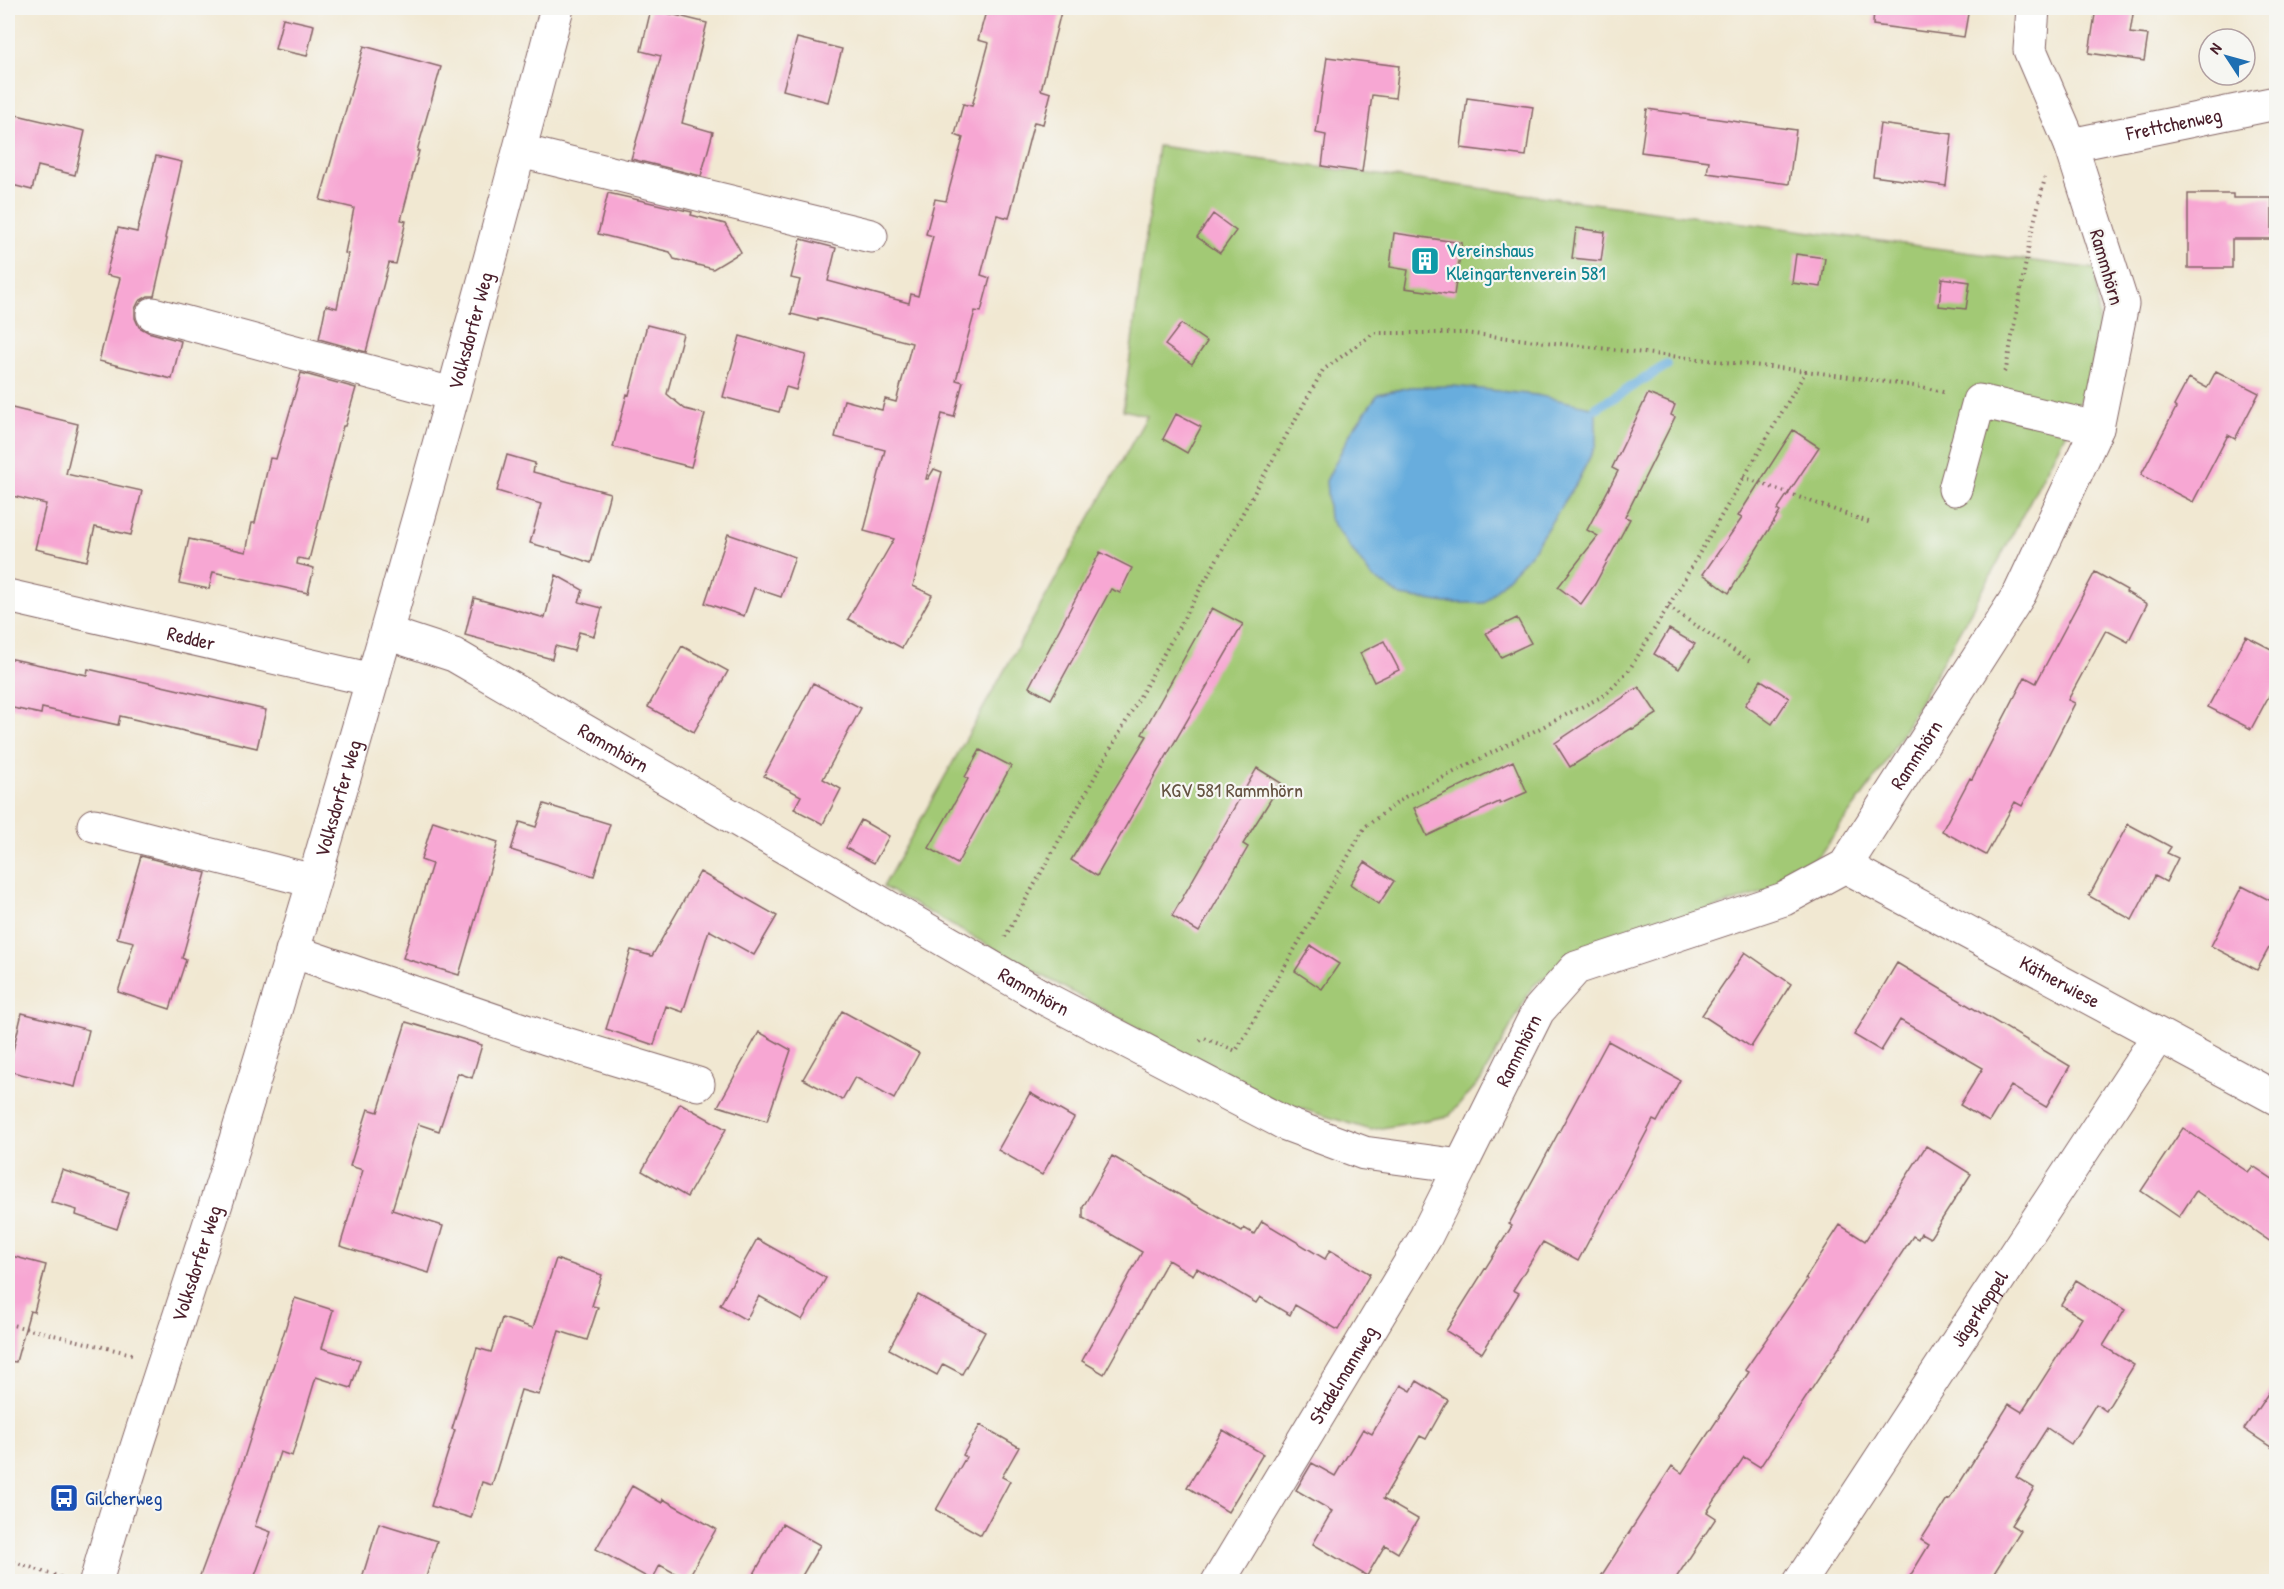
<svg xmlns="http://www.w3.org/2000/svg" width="2284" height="1589" font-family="'Patrick Hand',sans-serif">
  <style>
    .green { fill: #a2c974; stroke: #767450; stroke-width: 1.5; fill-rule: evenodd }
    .water { fill: #67addd; stroke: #586684; stroke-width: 1.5 }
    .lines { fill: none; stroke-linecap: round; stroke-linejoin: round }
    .stream { stroke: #67addd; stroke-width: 10 }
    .building { fill: #f7a7d3 }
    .minor-casing { stroke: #846565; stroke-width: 35 }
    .path { stroke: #846565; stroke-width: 4; stroke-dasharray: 1.5 4.5; stroke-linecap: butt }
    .minor { stroke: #fff; stroke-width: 33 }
    .labels { text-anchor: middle; stroke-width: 4.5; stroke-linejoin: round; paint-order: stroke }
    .street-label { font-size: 20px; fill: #4a1f2b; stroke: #f6f6f2 }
    .culture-label { font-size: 20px; fill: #0d838f; stroke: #f6f6f2; text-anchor: start }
    .park-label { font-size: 20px; fill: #645241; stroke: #f6f6f2 }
    .transit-label { font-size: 20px; fill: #164399; stroke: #f6f6f2; text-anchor: start }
  </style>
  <rect width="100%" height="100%" fill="#f6f6f2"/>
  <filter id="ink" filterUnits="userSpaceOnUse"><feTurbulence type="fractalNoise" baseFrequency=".0167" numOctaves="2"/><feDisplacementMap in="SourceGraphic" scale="12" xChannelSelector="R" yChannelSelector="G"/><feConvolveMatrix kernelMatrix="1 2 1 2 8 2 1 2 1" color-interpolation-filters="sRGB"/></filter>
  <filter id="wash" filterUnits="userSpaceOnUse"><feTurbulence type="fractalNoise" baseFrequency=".008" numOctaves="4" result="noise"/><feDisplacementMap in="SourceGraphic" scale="24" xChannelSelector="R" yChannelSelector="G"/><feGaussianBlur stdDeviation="1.35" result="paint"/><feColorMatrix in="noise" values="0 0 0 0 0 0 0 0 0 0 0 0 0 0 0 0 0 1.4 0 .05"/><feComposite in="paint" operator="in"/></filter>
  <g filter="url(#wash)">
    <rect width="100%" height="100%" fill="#f1e8d2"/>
    <path class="green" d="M1158,146L2095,269L2099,322L2092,369L2072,421L1990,577L1883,767L1821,853L1777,888L1583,950L1533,986L1481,1080L1449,1116L1371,1130L1259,1096L883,887L1147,416L1123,410ZM1411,387L1536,395L1596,445L1576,484L1531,553L1351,432L1379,394Z"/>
    <path class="water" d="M1453,386L1536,395L1596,408V445L1576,484L1531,553L1484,603H1446L1401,596L1371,576L1329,518L1326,481L1351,432L1378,394L1411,387Z"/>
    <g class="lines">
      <path class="stream" d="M1596,408L1667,365"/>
    </g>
    <g id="blocks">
      <path class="building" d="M987,8H1062L1041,90L1051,93L1043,124L1034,122L1009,218L997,215L981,275L990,278L981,312L975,311L956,380L963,382L954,417L942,414L926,479H928L934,469L942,472L913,586L932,595L902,648L848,619L894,539L864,531L885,450L835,437L844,400L882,410L885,399L896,402L912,343L818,318V321L791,314L800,280L791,278L801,239L836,248L828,281L909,303L911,294L918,296L933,236L926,234L935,199L946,201L963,138L955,135L963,104L972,106L989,43L978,40Z
        M1874,8H1969L1964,37L1873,25Z
        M2096,8H2134L2130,33L2148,35L2144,61L2089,53Z
        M651,9L707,23L682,123L713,132L701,176L631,159L661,56L641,51Z
        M283,18L314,25L307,56L275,49Z
        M797,38L842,49L828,102L783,90Z
        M364,46L441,67L417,151H419L401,220L406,221L396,264L389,263L366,352L319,339L326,305L337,308L348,254L345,253L354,208L320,200Z
        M1327,57L1399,66L1395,98L1372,95L1362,172L1322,166L1326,135L1316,133Z
        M1467,98L1533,107L1526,156L1461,148Z
        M1647,109L1796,130L1789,184L1707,173L1709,161L1641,152Z
        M17,115L85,131L75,175L38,166L32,190L8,184V157Z
        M1880,124L1952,134L1946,186L1873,176Z
        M156,156L182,162L165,238L167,239L154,296H148L139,301L135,309V318L139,327L148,332L181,341L172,379L99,361L120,278L106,275L118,228L137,232Z
        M608,193L692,212L691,215L725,224L741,252L713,269L674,259L670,252L598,234Z
        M2188,194H2233V198H2272V239H2232V268H2188Z
        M1213,214L1236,231L1220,253L1197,237Z
        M1576,228L1605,232L1601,261L1572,258Z
        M1394,233L1462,243L1454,295L1405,288L1408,270L1390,267Z
        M1796,254L1825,258L1821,287L1792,283Z
        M1942,278L1970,282L1966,309L1939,306Z
        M1181,324L1207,342L1192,364L1165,345Z
        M647,325L683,334L667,394L685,409L705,414L691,467L613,447L627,394L629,395Z
        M740,336L806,355L796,390L786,387L779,412L723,397Z
        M2216,371L2259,393L2235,439L2228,435L2193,502L2141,475L2176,408L2174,406L2189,378L2207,388Z
        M301,373L356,388L345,426H343L309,560L298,558L297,564L314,568L308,593L213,572L209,589L179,583L189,539L246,552L252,523H255L270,458L276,459Z
        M1648,394L1675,405L1671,415L1675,417L1625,517L1630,519L1595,584L1581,604L1558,587L1598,536L1587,530L1618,471L1612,468Z
        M8,407L78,424L66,474L142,491L131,535L95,527L87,561L35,549L46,504L8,495Z
        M1176,414L1201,427L1187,453L1163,439Z
        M1793,430L1819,447L1777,510L1780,512L1729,593L1703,574L1742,518L1738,516Z
        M507,455L535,463L533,472L610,493L591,563L562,553V552L530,543L541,504L497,491Z
        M728,534L795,557L781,597L754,588L744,616L705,603Z
        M1100,552L1132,568L1120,593L1111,589L1051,699L1029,687Z
        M2095,572L2127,590L2126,592L2147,604L2128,642L2106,630L2068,700L2075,703L2022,806L2015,802L1986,855L1942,831L1970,778L1972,779L2025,677L2036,683Z
        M556,575L583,590L579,602L602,608L594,636L579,632L574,651L555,646L552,659L465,635L474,598L545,618Z
        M1212,608L1243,624L1097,876L1071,860L1147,736L1142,734Z
        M1517,618L1531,643L1501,657L1486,633Z
        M1669,629L1695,644L1679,669L1654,654Z
        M2246,636L2277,652V681L2251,729L2208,707Z
        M1384,641L1399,670L1374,682L1360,653Z
        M682,646L728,671L694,732L648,707Z
        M8,658L87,675L88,669L266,710L257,748L120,716L118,725L42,708L41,714L8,707Z
        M1761,680L1789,698L1772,724L1745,705Z
        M813,683L861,708L823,779L841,789L823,824L794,809L801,796L764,776Z
        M1639,687L1657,714L1633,729L1632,728L1570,767L1555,743Z
        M980,750L1011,766L957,864L929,848L968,779L965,777Z
        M1513,761L1527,792L1500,804L1499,802L1427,836L1414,808Z
        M1257,768L1281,783L1243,844L1248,847L1199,932L1172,916Z
        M544,804L610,824L594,876L511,850L520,822L536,827Z
        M861,820L889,836L874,863L846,848Z
        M433,821L498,842L459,975L403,958L432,864L421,860Z
        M2128,824L2171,847L2167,853L2178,858L2166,882L2155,876L2132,920L2089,896Z
        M141,856L206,873L182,958L186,960L170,1009L118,992L134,942L117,938Z
        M1365,862L1394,881L1379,904L1350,884Z
        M700,872L777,916L754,955L709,930L683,1012L666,1006L654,1045L606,1029L631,950L652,956Z
        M2242,886L2277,904V933L2257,970L2211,946Z
        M1311,946L1339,964L1322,989L1295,971Z
        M1745,952L1791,984L1751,1047L1702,1015Z
        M1897,963L2070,1066L2046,1107L2011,1086L1989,1122L1960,1105L1983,1068L1900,1020L1881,1051L1854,1035Z
        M842,1011L919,1053L894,1099L855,1077L842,1100L803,1079Z
        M22,1013L89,1030L75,1087L8,1071Z
        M406,1022L482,1045L472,1078L458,1073L439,1131L418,1124L392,1210L443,1226L429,1273L340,1246L363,1170L350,1166L368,1109L378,1112Z
        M759,1032L791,1050L767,1121L718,1106Z
        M1608,1041L1680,1080L1657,1122L1653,1120L1578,1261L1543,1242L1513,1290L1519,1293L1482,1353L1446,1331L1512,1226L1509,1224Z
        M1030,1093L1074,1118L1042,1175L998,1150Z
        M680,1103L726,1129L687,1197L642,1171Z
        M2183,1128L2248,1172L2253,1166L2277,1182V1246L2196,1191L2179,1217L2141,1191Z
        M1926,1146L1971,1174L1930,1238L1921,1233L1918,1239L1913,1236L1760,1467L1744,1457L1707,1512L1716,1518L1674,1581H1598L1672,1466L1682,1473L1749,1372L1745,1370L1807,1280L1805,1279L1840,1225L1865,1241Z
        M1112,1156L1242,1231L1244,1228L1254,1234L1262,1221L1325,1259L1330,1250L1370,1274L1338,1330L1295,1305L1290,1315L1260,1297L1256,1303L1197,1268L1193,1275L1168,1260L1104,1374L1082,1361L1142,1252L1083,1218V1207Z
        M62,1170L129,1192L117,1229L76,1215L77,1210L51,1202Z
        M757,1239L826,1278L802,1320L759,1296L746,1320L720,1305Z
        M8,1255L46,1265L34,1312L30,1311L16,1362L8,1361Z
        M556,1259L602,1275L592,1306L598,1307L587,1340L559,1331L539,1395L521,1390L492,1485L482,1482L471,1518L431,1506L455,1430L452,1429L477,1348L491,1352L502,1318L533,1328Z
        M2076,1280L2125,1310L2103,1346L2134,1365L2106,1411L2096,1404L2071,1444L2047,1428L2016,1477L2034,1488L2011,1525L2021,1531L1989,1581H1907L1929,1545L1921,1540L1947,1499L1949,1500L2009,1404L2022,1412L2082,1318L2061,1305Z
        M918,1295L985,1332L962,1374L943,1364L937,1375L889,1349Z
        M295,1298L333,1310L322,1348L360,1360L351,1388L316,1377L292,1456L280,1452L255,1526L271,1532L253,1581H198L244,1458Z
        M2277,1380V1451L2244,1429Z
        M1417,1381L1448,1400L1426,1439L1420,1436L1383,1499L1418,1519L1398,1553L1385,1545L1367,1576L1313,1544L1332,1511L1296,1490L1312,1463L1335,1476L1363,1429L1372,1434L1401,1385L1411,1391Z
        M980,1425L1019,1447L1002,1477L1010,1481L981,1535L936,1510L966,1457L963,1455Z
        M1223,1430L1263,1454L1228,1512L1187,1487Z
        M632,1486L662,1503L663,1499L716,1529L687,1580L660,1565L652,1580L596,1549Z
        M379,1523L437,1541L425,1581H361Z
        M782,1524L820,1545L799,1581H750Z"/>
    </g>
  </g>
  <g filter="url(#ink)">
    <use href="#blocks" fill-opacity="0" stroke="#846565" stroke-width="1.5"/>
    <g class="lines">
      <g class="minor-casing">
        <g id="minor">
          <path id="s1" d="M2071,145L2276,103"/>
          <path d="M520,151L871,236"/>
          <path d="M153,314L452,394"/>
          <path d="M1955,489L1979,401L2097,428"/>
          <path id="s2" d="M8,596L373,680"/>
          <path id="s3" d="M387,633L454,655L1046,999L1286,1124L1364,1153L1461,1166L1538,1011L1576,968L1784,899L1845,866L2020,593L2097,428L2122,304L2071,145L2030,50L2033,8"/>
          <path d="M94,825L313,881"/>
          <path id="s4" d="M1845,866L2276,1098"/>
          <path d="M292,951L546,1038L698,1084"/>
          <path id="s5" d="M96,1582C137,1436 189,1294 233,1149C349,771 457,390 557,8"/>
          <path id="s6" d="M1218,1582L1425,1238L1461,1166"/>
          <path id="s7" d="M1800,1582L2158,1036"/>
        </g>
      </g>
      <path class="path" d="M2004,372L2006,369L2031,235L2045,178
        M1743,477L1871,523
        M1668,607L1753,663
        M1005,937L1323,370L1374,333H1464L1806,371
        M1200,1041L1204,1038L1236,1051L1365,827L1405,797L1605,695L1629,670L1668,607L1806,371L1922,387L1947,393
        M8,1324L132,1354
        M8,1560L63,1578"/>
      <use href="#minor" class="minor"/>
    </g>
  </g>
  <defs>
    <g id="building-square" transform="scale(1.5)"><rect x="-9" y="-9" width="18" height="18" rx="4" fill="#0f9aa8" stroke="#f6f6f2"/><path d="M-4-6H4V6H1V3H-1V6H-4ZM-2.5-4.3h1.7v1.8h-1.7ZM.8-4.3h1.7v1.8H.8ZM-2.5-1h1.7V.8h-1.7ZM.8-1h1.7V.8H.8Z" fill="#fff"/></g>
    <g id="bus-square" transform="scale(1.5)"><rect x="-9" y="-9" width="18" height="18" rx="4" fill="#1a4fb4" stroke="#f6f6f2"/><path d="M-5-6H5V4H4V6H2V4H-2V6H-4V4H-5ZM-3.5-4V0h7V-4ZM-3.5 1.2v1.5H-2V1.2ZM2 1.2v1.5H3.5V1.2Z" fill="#fff"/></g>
  </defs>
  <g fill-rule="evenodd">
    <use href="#building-square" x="1425" y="261"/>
    <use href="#bus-square" x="64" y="1498"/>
  </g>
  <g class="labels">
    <g class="street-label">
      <text dy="7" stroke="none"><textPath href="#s1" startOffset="105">Frettchenweg</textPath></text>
      <text transform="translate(2107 267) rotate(74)" y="7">Rammhörn</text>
      <text dy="7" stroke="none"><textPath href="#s5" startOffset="1306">Volksdorfer Weg</textPath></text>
      <text dy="7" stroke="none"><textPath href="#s2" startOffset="188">Redder</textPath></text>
      <text dy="7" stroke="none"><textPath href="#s3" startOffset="255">Rammhörn</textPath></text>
      <text dy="7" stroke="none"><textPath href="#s3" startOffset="1858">Rammhörn</textPath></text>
      <text dy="7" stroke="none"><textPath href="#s5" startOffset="820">Volksdorfer Weg</textPath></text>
      <text dy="7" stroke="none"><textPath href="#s4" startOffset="244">Kätnerwiese</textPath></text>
      <text dy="7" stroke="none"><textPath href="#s3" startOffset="741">Rammhörn</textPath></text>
      <text dy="7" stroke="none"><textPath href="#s3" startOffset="1336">Rammhörn</textPath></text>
      <text dy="7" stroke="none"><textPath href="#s5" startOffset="334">Volksdorfer Weg</textPath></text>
      <text dy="7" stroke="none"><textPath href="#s7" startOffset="327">Jägerkoppel</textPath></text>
      <text dy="7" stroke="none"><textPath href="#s6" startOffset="242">Stadelmannweg</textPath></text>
    </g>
    <g class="culture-label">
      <text x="1446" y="257">Vereinshaus<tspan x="1446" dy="23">Kleingartenverein 581</tspan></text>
    </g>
    <g class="park-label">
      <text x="1232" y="797">KGV 581 Rammhörn</text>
    </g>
    <g class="transit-label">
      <text x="85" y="1505">Gilcherweg</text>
    </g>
  </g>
  <rect width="2284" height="1589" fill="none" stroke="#f6f6f2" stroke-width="30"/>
  <g transform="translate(2227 57) rotate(306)"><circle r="28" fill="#f6f6f2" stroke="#b1a0a2" stroke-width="1.5"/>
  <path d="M0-4.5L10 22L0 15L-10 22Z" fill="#1f6fb2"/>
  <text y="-9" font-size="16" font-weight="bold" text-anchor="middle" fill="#4a1f2b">N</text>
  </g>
</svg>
